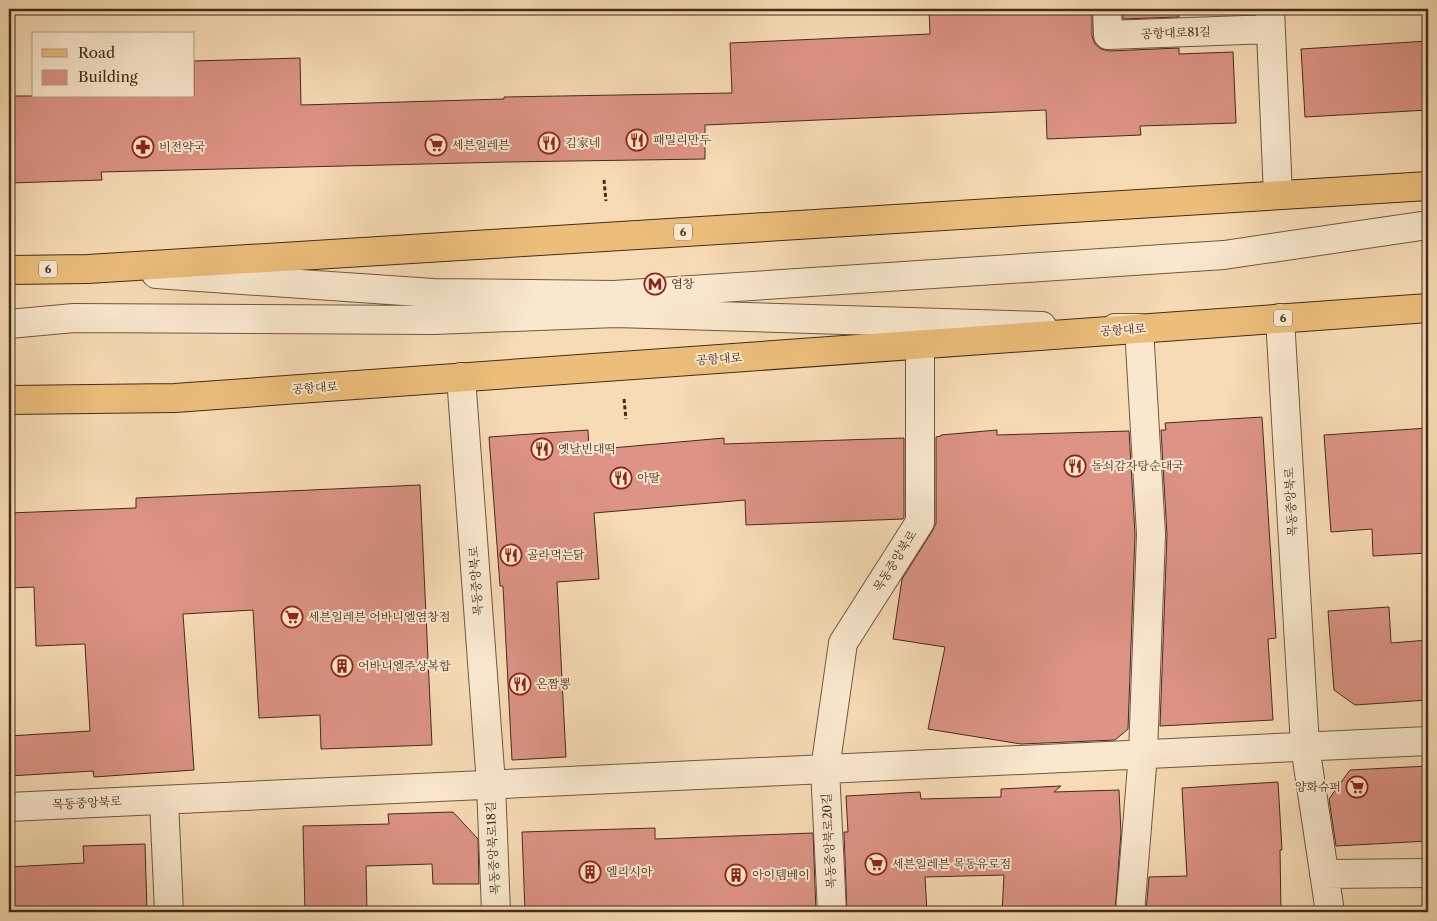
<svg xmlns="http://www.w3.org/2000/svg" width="1437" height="921" font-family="'Libre Caslon Text','Noto Serif KR',serif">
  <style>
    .building { fill: #dd9385; stroke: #422c1f }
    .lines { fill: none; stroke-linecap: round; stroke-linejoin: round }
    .minor-casing { stroke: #6f5844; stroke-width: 30 }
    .major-casing { stroke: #422c1f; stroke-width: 30 }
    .path { stroke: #422c1f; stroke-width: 3; stroke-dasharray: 4 2.5; stroke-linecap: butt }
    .minor { stroke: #fae8ce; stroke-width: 28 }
    .major { stroke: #ecbe7a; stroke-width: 28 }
    .labels { text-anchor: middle; stroke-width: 4; stroke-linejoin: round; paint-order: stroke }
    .shield { fill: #fae8ce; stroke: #796454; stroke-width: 1 }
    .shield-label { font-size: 11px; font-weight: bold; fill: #422c1f }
    .street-label { font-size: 12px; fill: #422c1f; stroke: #fae8ce }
    .poi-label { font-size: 12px; fill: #422c1f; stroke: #fae8ce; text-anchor: start }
  </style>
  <rect width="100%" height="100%" fill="#f7dbb4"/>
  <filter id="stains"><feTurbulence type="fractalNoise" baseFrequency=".004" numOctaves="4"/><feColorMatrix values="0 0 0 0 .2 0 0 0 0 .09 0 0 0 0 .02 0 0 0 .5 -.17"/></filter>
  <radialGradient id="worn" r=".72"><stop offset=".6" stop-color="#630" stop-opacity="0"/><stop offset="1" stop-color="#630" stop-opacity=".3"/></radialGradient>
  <path class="building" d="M929,9H1092V36L1095,44L1101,49L1109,51L1179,48V54L1233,52L1236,123L1140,126L1141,135L1047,139L1046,110L705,125V159L505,162L101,172L102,180L10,183L9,96H194V61L300,58L301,105L504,99V97L732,93L730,43L930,34Z
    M1123,9H1179V17L1123,19Z
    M1428,41V110L1305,117L1301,49Z
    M1262,417L1276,638L1268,639L1273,720L1160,726L1167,535L1161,430H1166L1165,423Z
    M1428,428V553L1373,556L1372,529L1331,532L1324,435Z
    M588,430L589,450L724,438V444L904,438V517L903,519L746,525L745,500L594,513L599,579L557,582L566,757L512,760L503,586H500L489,437Z
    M997,430V435L1129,431L1135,534L1128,729L1115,740L1021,744L928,729L945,647L893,639L902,579L933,530L936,523V437L941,436V435Z
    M420,485L432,745L321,749L320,715L259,718L253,610L183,614L194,770L94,777L93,771L9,776V736L90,731L85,644L36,646L34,587L9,588V513L136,508V498Z
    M1389,607L1391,643L1428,640V700L1355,705L1334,690L1328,611Z
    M1428,766V841L1336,846L1329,799L1350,770Z
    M1278,782L1282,850H1280L1281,912H1146L1149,877L1187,876L1182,788Z
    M1061,786L1054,792L1119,790L1121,833L1115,912H1002L1004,875L925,877L927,912H847L844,832H848L846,796L920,792L921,799L1001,797V789Z
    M453,812L478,839L479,884H433L432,864L366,866L367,912H305L303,826L389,824L388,814Z
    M655,828V839L813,833L816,912H525L522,832Z
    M145,844L147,912H9V867L84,863L83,846Z"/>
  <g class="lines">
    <g class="minor-casing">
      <path id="minor" d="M1107,9L1108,35L1271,29
        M1270,9L1278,195
        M156,274L433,293L614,295L1224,255L1428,225
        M1280,318L1305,746L1330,912
        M9,324L74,318L434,320L616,313L1042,326
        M1115,328H1139L1151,534L1143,754L1130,912
        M461,377L491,784L496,912
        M164,800L169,912
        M9,807L1428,741
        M1324,874L1428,873
        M832,912L825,769L843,643L920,522V345"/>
    </g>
    <g class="major-casing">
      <path id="major" d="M9,270L88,269L1428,186
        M9,400L175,398L1428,308"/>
    </g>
    <path class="path" d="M604,180L606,201
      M624,399L626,419"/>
    <use href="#minor" class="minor"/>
    <use href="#major" class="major"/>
  </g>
  <defs>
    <g id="restaurant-ring" transform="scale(1.125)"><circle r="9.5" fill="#fae8ce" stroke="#8f2418" stroke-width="1.5"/><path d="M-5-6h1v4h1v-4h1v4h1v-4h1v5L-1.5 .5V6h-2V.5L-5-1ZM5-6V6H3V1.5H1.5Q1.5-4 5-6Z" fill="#8f2418"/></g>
    <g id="supermarket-ring" transform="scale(1.125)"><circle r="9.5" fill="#fae8ce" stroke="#8f2418" stroke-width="1.5"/><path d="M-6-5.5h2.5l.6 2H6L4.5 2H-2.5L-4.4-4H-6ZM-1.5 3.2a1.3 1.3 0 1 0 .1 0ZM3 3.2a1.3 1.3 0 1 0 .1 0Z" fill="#8f2418"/></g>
    <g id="pharmacy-ring" transform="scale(1.125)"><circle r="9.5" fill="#fae8ce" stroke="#8f2418" stroke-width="1.5"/><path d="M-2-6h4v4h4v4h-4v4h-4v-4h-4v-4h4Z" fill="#8f2418"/></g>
    <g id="metro-ring" transform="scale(1.125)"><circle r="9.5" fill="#fae8ce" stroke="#8f2418" stroke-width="1.5"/><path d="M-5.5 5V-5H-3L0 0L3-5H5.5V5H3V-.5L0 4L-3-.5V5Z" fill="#8f2418"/></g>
    <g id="building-ring" transform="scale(1.125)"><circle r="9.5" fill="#fae8ce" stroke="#8f2418" stroke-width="1.5"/><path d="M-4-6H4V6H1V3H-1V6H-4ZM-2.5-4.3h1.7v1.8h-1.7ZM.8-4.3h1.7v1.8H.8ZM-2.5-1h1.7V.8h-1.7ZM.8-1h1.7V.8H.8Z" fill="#8f2418"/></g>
  </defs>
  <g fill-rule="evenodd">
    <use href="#restaurant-ring" x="637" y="140"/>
    <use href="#restaurant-ring" x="549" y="143"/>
    <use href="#supermarket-ring" x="436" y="145"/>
    <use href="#pharmacy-ring" x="143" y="147"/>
    <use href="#metro-ring" x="655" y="284"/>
    <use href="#restaurant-ring" x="542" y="449"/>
    <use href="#restaurant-ring" x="1075" y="466"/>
    <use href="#restaurant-ring" x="621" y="478"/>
    <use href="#restaurant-ring" x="511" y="555"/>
    <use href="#supermarket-ring" x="292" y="617"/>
    <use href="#building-ring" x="342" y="666"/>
    <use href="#restaurant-ring" x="520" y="684"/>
    <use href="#supermarket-ring" x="1357" y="787"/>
    <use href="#supermarket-ring" x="876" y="864"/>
    <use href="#building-ring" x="590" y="872"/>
    <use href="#building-ring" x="736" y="875"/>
  </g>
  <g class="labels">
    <g class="shield">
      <rect x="674" y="223.5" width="18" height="17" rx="4"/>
      <rect x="39" y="260.5" width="18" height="17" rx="4"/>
      <rect x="1274" y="309.5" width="18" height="17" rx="4"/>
    </g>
    <g class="shield-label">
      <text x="683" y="236">6</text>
      <text x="48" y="273">6</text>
      <text x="1283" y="322">6</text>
    </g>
    <g class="street-label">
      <text transform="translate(1176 33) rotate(-2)" y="4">공항대로81길</text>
      <text transform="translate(1123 330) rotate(-4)" y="4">공항대로</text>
      <text transform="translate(719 359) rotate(-4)" y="4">공항대로</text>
      <text transform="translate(315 388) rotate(-4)" y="4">공항대로</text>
      <text transform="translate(1291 502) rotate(-93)" y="4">목동중앙북로</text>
      <text transform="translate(895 561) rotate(-58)" y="4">목동중앙북로</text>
      <text transform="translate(476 581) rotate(-94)" y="4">목동중앙북로</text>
      <text transform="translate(87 803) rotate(-3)" y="4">목동중앙북로</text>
      <text transform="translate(829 841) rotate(-93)" y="4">목동중앙북로20길</text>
      <text transform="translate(493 848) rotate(-93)" y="4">목동중앙북로18길</text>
    </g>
    <g class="poi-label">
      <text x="653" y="144">패밀리만두</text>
      <text x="565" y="147">김家네</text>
      <text x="452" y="149">세븐일레븐</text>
      <text x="159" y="151">비전약국</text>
      <text x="671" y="288">염창</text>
      <text x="558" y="453">옛날빈대떡</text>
      <text x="1091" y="470">돌쇠감자탕순대국</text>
      <text x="637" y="482">아딸</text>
      <text x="527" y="559">골라먹는닭</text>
      <text x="308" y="621">세븐일레븐 어바니엘염창점</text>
      <text x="358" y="670">어바니엘주상복합</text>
      <text x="536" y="688">온짬뽕</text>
      <text x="1341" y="791" text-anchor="end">양화슈퍼</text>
      <text x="892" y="868">세븐일레븐 목동유로점</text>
      <text x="606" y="876">엘리시아</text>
      <text x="752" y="879">아이템베이</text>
    </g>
  </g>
  <rect width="1437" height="921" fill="none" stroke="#f7dbb4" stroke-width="30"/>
  <rect x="10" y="10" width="1417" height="901" fill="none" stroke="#422c1f" stroke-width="2.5"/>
  <rect x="15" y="15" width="1407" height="891" fill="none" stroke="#422c1f"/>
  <rect x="32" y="32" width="162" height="65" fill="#fae8ce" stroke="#b09d88"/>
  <rect x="42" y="49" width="25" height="8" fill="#ecbe7a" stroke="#b09d88"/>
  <text x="78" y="58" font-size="15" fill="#422c1f">Road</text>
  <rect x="42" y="70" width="25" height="15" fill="#dd9385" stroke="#b09d88"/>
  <text x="78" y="82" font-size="15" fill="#422c1f">Building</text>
  <rect width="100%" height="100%" filter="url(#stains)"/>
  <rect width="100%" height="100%" fill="url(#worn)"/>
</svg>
